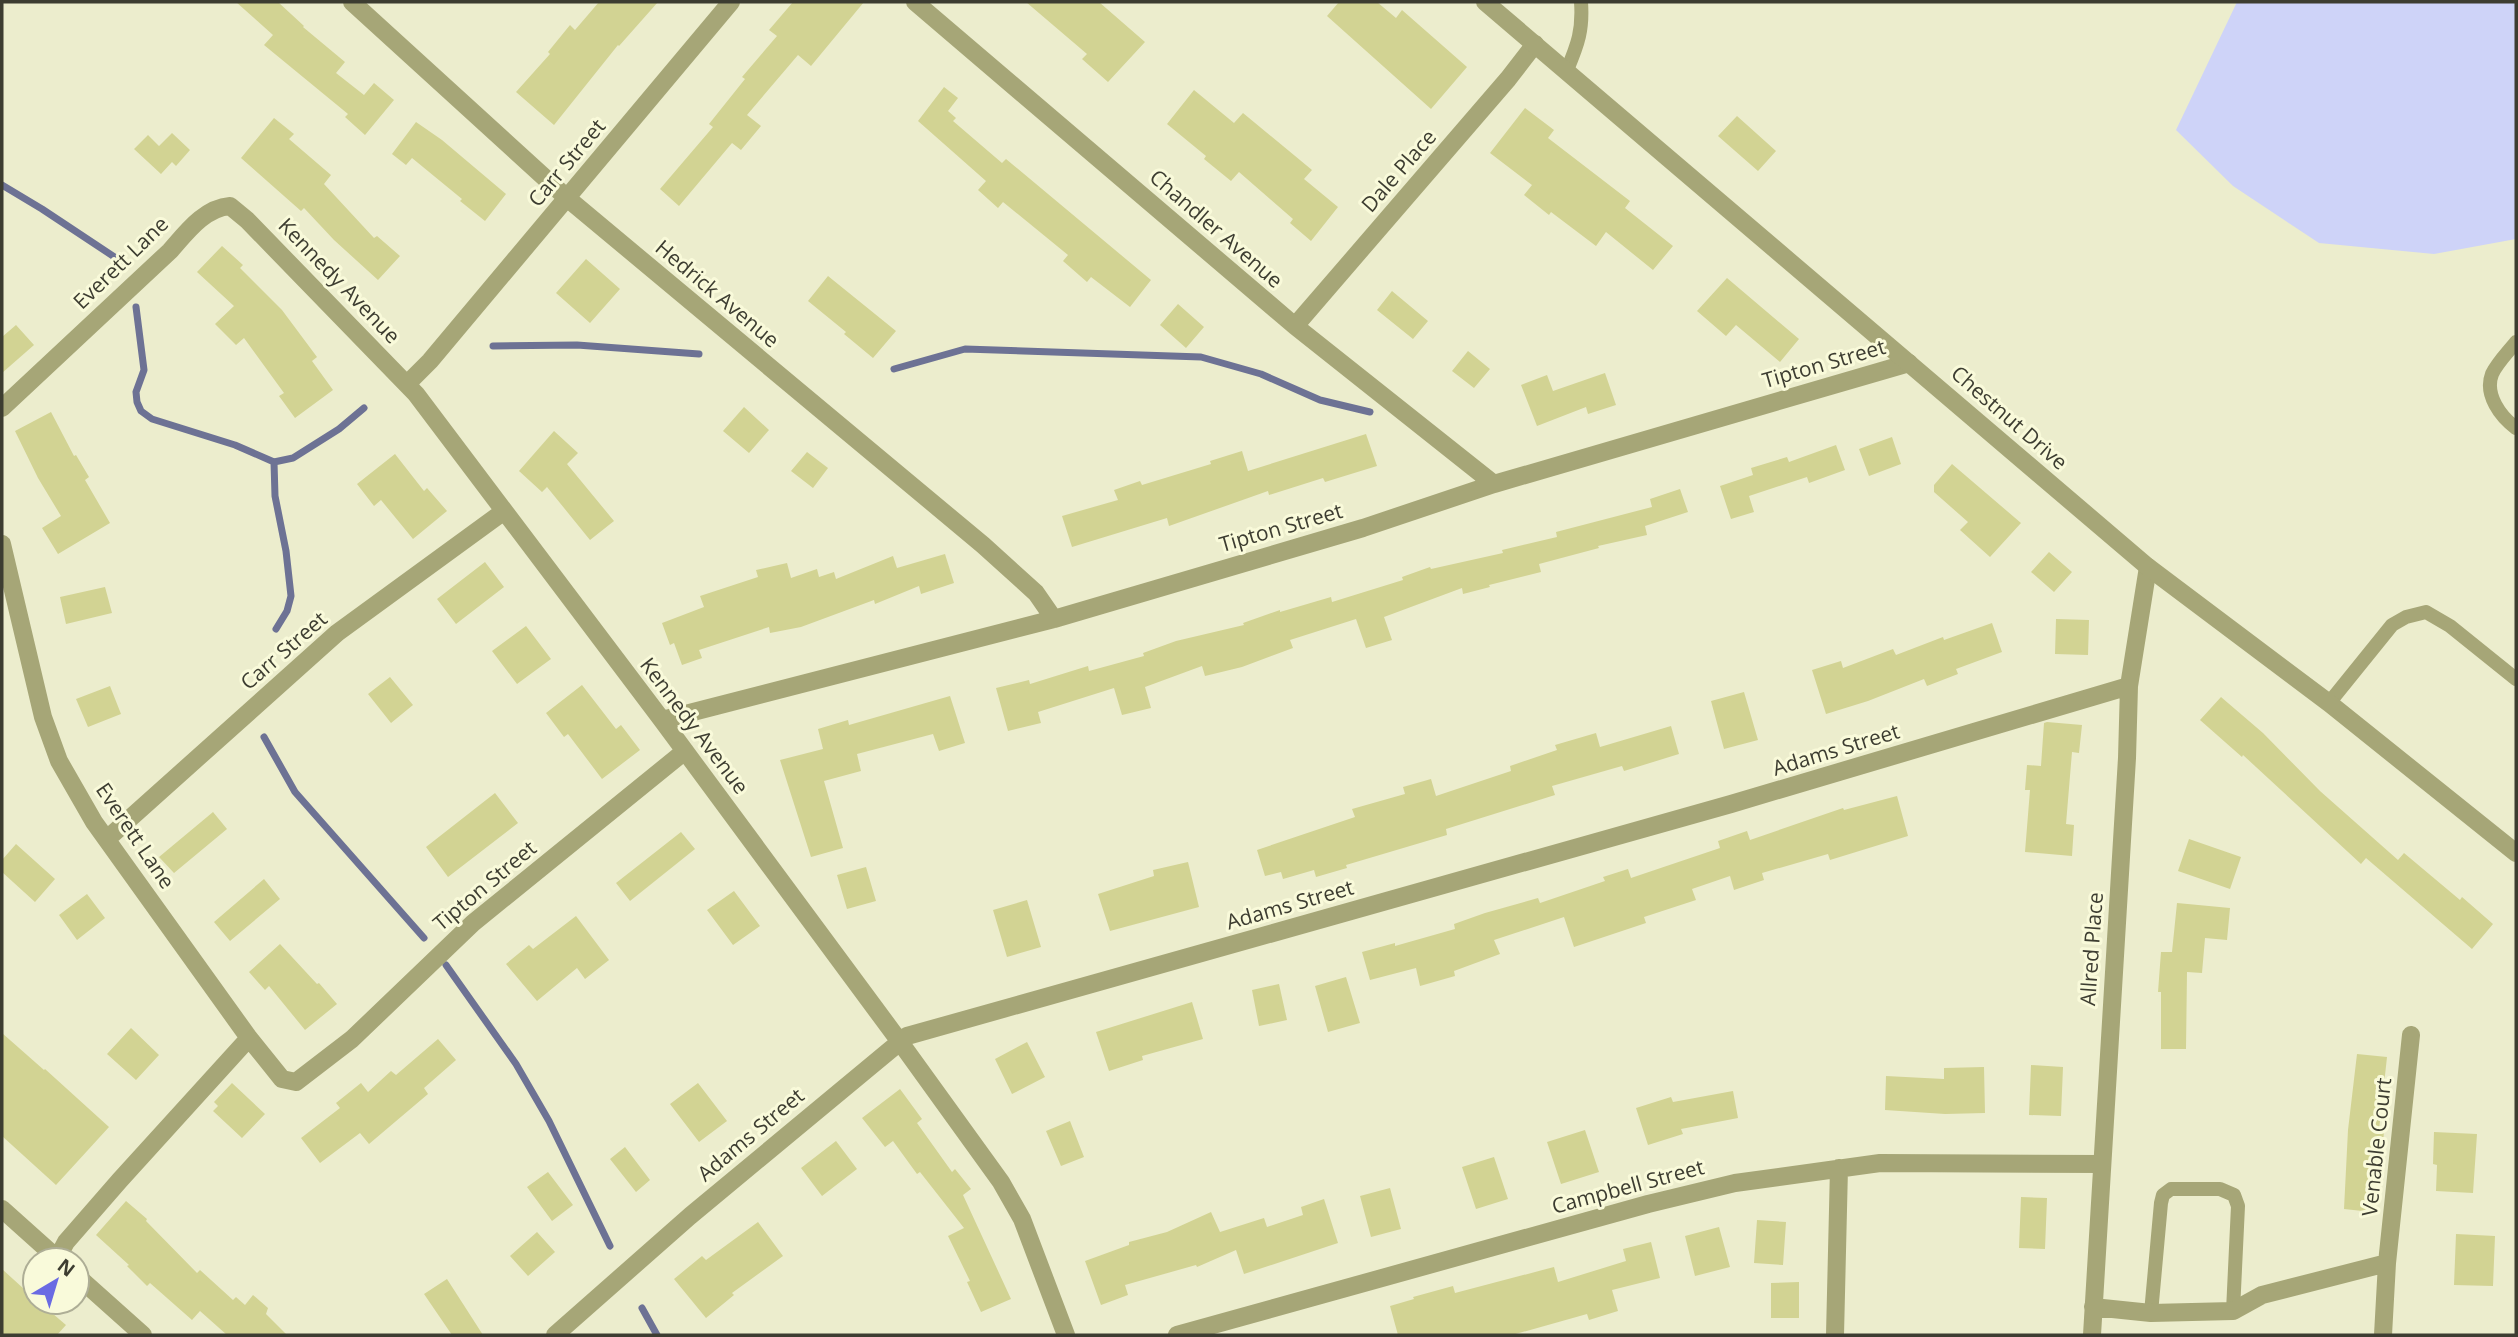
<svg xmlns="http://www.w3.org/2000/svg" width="2518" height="1337" font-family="'Open Sans',sans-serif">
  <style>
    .green { fill: #ced3f8 }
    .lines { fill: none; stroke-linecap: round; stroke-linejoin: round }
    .stream { stroke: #6d7294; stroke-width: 7 }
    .building { fill: #d2d393 }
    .service { stroke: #a6a677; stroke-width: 14 }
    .minor { stroke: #a6a677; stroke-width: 18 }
    .tertiary { stroke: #a6a677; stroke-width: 18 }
    .labels { text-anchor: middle; stroke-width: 6; stroke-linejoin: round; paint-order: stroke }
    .street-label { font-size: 21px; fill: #3d3d31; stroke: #f9fada }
  </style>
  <rect width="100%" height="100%" fill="#ecedcd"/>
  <path class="green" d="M2237,2H2516V239L2434,254L2319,243L2233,186L2176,130Z"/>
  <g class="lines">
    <path class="stream" d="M2,185L42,209L125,264V267
      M136,307L144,370L136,392L137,402L141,411L152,419L235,445L274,462L293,458L339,429L364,408
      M493,346L577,345L699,354
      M894,369L965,349L1201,357L1261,374L1320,400L1370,412
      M274,462L275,496L286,551L291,596L287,611L276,629
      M264,737L295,792L424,938
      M446,965L516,1064L549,1121L610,1246
      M642,1308L657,1335"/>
  </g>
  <path class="building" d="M236,2H278L304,26L303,27L345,62L336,73L364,95L374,83L394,100L365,135L345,117L348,114L264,45L273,35Z
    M599,2H658L619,46L618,45L554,125L516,92L550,54L548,52L570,25L575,30Z
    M793,2H864L811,66L798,55L747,115L761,126L741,150L732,143L679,206L660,189L713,127L709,124L745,79L742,77L777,36L769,30Z
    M1026,2H1099L1145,42L1108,82L1082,59L1087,54Z
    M1339,2H1377L1396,18L1402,10L1467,67L1431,109L1327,16Z
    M944,87L958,98L948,111L956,118L953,121L1002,163L1006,159L1151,280L1130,307L1091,277L1087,282L1063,261L1068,255L1003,202L998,208L978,190L986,181L918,121Z
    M1194,90L1234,123L1243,113L1312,170L1304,179L1338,207L1311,241L1290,223L1293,219L1239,172L1231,181L1204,159L1206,156L1167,124Z
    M1525,108L1554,130L1548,138L1630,201L1625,208L1673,246L1653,270L1606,232L1596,246L1551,212L1549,215L1524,195L1532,185L1490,153Z
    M1737,116L1776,151L1758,171L1718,136Z
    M274,118L294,134L289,139L331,175L324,184L374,238L377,236L400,256L378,280L334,240L304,208L301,211L241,158Z
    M416,122L442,140L506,194L485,221L460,201L462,199L412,158L406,165L392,154Z
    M172,133L190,150L176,166L172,162L161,174L134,149L148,135L159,146Z
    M222,246L243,265L240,268L282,310L317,357L312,361L333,390L295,418L279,396L284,393L244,338L236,345L215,324L234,306L197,272Z
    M586,259L620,289L590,323L556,293Z
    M828,276L896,331L873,358L844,334L846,332L808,301Z
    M1727,278L1799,339L1780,362L1736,325L1726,336L1697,311Z
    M1392,291L1428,321L1413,339L1377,310Z
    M1178,304L1204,327L1186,348L1160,325Z
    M16,325L34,345L2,373V337Z
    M1468,351L1490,369L1474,388L1452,371Z
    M1605,373L1616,405L1588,414L1586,407L1537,426L1521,385L1547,375L1553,391Z
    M744,407L769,430L749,453L723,431Z
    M51,412L74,456L76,455L89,477L85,480L110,523L58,554L42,528L61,516L38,478L15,431Z
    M554,431L578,453L567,464L614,521L590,540L547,487L542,492L519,471Z
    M1366,434L1377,466L1325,482L1323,478L1269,495L1268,491L1169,526L1167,518L1072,547L1062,516L1118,500L1114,490L1140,481L1142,485L1211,464L1210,461L1242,451L1248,471Z
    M1892,437L1901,464L1869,476L1859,449Z
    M1836,445L1845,470L1809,483L1807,477L1749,496L1754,512L1731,519L1720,486L1753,475L1751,468L1787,457L1789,462Z
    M807,452L828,468L813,488L791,471Z
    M395,454L424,491L427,488L447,511L413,539L381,500L374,506L357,484Z
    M1952,464L2021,523L1990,557L1960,530L1968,522L1934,492V485Z
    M1680,489L1688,512L1645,526L1647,535L1598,546L1599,548L1539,564L1541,572L1489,585L1490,587L1463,594L1462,588L1384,617L1392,640L1366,648L1356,619L1290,640L1293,648L1242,667L1205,676L1202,666L1145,687L1151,708L1122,715L1114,688L1038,712L1041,723L1008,731L996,688L1029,680L1030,684L1088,666L1089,671L1144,656L1143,653L1176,641L1244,625L1243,623L1280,610V612L1331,597L1332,602L1403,580L1402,577L1430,567L1431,569L1503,553L1502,550L1557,537L1556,532L1652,507L1650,499Z
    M2049,552L2072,572L2054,592L2031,572Z
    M945,554L954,583L921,594L919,586L875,604L874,600L801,627L770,633L769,627L699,650L702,658L682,665L674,643L670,645L662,623L704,607L700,596L758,577L756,570L787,563L791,578L817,569L819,577L834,572L836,579L893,556L897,568Z
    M485,562L504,587L456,624L437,599Z
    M105,587L112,613L66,624L60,597Z
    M2056,619L2089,620L2088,655L2055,654Z
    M1992,623L2002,652L1956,669L1958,674L1927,686L1924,679L1868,701L1826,714L1812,670L1841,661L1843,668L1893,649L1896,655L1943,637L1944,640Z
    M526,626L551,659L517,684L492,651Z
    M390,677L413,705L391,723L368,694Z
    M582,685L616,729L621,725L640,750L602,779L568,734L564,737L546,713Z
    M110,686L121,714L88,727L76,699Z
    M1744,692L1758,740L1724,749L1711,701Z
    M950,696L965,743L939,751L933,734L857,754L861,771L824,781L843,848L811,857L780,760L823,749L818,729L848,720L849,725Z
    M2221,697L2263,733L2320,791L2398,860L2404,853L2460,900L2462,897L2493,924L2472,949L2366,858L2361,864L2243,755L2242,757L2200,720Z
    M2047,722L2082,725L2079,753L2072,752L2066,824L2074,825L2072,856L2025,852L2030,790H2025L2027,765L2041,766L2044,723Z
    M1671,726L1679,754L1624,771L1622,766L1552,786L1555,795L1446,829L1447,835L1346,865L1347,868L1316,877L1314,870L1283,879L1281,872L1265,876L1257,850L1355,817L1352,809L1405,794L1403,787L1431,779L1436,796L1511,771L1510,766L1557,750L1555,745L1596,733L1600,747Z
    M495,793L518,823L448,877L426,847Z
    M1897,796L1908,836L1830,860L1828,854L1762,873L1764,880L1734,890L1730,876L1692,889L1696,900L1644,917L1646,923L1574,947L1564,917L1494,940L1500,954L1454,971L1455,976L1420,986L1416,968L1370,980L1362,952L1395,943V946L1455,929L1454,924L1485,913L1538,898L1540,903L1605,881L1603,877L1628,869L1631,878L1720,848L1718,841L1747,831L1750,840L1843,808L1844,810Z
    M213,812L227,829L174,873L159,857Z
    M681,832L695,849L630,901L616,883Z
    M2189,839L2241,857L2230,889L2178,871Z
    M16,844L55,879L35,902L2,872V860Z
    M1188,862L1199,907L1110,931L1098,894L1154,876L1153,870Z
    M866,867L876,901L847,909L837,875Z
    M264,879L280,899L230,941L214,922Z
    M734,891L760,926L733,945L707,910Z
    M87,894L105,918L77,940L59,915Z
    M1027,900L1041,947L1007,957L993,910Z
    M2177,903L2230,908L2227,940L2205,938L2202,973L2187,972L2186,1049H2161V992H2158L2161,952H2172Z
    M576,916L609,960L585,979L577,968L537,1001L506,964L529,945L533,949Z
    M280,944L317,984L319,983L337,1004L305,1030L269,986L265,990L249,972Z
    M1346,977L1360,1023L1328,1032L1315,986Z
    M1279,984L1287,1020L1259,1026L1252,990Z
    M1192,1002L1203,1039L1142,1056L1143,1060L1109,1071L1096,1032Z
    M131,1028L159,1055L136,1080L107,1054Z
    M2,1033L44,1070L45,1069L109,1127L56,1185L2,1136Z
    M438,1039L456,1060L424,1088L428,1094L369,1144L360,1133L320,1163L301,1138L340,1108L336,1103L361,1083L368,1092L391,1071L396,1075Z
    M1027,1042L1045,1077L1012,1094L995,1059Z
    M2357,1054L2387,1057L2379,1130L2384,1131L2382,1157H2377L2372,1212L2344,1209L2348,1130Z
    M2031,1065L2063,1067L2061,1116L2029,1115Z
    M1984,1067L1985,1113L1945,1114L1885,1110L1886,1076L1944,1079V1068Z
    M232,1083L265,1114L242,1138L213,1111L218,1106L214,1102Z
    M698,1083L727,1121L699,1142L670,1104Z
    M900,1089L922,1119L917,1123L952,1172L955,1169L971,1189L963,1195L1011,1299L981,1312L967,1282L970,1281L948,1236L964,1228L920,1172L917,1174L893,1141L885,1147L862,1118Z
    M1733,1091L1738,1118L1681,1129L1683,1134L1648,1145L1636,1108L1671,1097L1673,1102Z
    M1070,1121L1084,1157L1061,1166L1046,1131Z
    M1585,1130L1599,1172L1561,1184L1547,1142Z
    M2434,1132L2477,1134L2473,1193L2436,1191L2437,1165L2433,1164Z
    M836,1141L857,1169L822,1196L801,1168Z
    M625,1147L650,1180L636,1192L610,1159Z
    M1494,1157L1508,1199L1476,1209L1462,1167Z
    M548,1172L573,1205L552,1221L527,1187Z
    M1390,1188L1401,1229L1371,1237L1360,1196Z
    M2021,1197L2047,1198L2045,1249L2019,1248Z
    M1324,1199L1338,1243L1244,1274L1236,1250L1197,1267L1196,1265L1125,1285L1128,1295L1101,1305L1085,1261L1129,1245V1242L1167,1232L1211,1212L1220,1232L1264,1218L1267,1227L1303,1215L1301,1207Z
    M126,1201L147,1219L146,1221L197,1273L200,1270L233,1300L236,1297L245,1305L253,1295L268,1308L266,1314L287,1335H227L200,1311L192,1320L150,1283L147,1286L127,1266L129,1265L96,1235Z
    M1757,1220L1786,1222L1783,1265L1754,1263Z
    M758,1222L783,1256L732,1293L734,1295L706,1318L674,1279L702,1256L706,1260Z
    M1719,1227L1730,1267L1695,1276L1685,1236Z
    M537,1232L555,1252L528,1276L510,1256Z
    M2456,1234L2495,1236L2493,1286L2454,1285Z
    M1651,1242L1660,1278L1612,1290L1618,1311L1589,1320L1587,1314L1512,1335H1398L1390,1306L1414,1299L1413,1297L1453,1286L1455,1293L1554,1267L1558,1282L1626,1261L1623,1249Z
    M2,1269L35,1299V1302H39L66,1325L57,1335H2Z
    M447,1279L483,1335H452L424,1294Z
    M1799,1282V1318H1771V1283Z"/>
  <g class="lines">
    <path class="service" d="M1567,70C1578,44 1583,30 1581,2
      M2516,342C2509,351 2497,363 2492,374C2484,395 2501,417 2516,428
      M2329,703L2392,625L2406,617L2426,612L2450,626L2516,679
      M2151,1313L2161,1203L2163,1195L2171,1189H2220L2234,1195L2238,1206L2233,1311"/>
    <path class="minor" d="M352,2L567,198L983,545L1036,593L1054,619
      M915,2L1295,326L1494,484
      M1295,326L1508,79L1535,44
      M407,384L430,361L731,2
      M2,408L170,251C186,233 204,208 230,206L247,220L416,394L662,720L900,1042L1001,1182L1022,1219L1066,1335
      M2,544L43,717L59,761L94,822L249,1038L282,1079L296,1082L352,1039L473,923L685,751
      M662,720L1054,619L1363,528L1494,484L1909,363
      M107,839L337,633L503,512
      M2,1209L59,1260
      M57,1259L66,1242L120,1180L249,1038
      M77,1276L143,1335
      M2093,1307L2151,1313L2233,1311L2262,1295L2387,1263
      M555,1335L690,1216L907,1036L1731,804L2129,686
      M1177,1335L1648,1204L1735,1183L1880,1163L2102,1164
      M1835,1335L1839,1168
      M2092,1335L2127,758L2129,686L2148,567
      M2383,1335L2387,1263L2411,1035"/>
    <path class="tertiary" d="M1485,2L2148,567L2329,703L2516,853"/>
  </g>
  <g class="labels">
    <g class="street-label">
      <text transform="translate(567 163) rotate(-50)" y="7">Carr Street</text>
      <text transform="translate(1399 171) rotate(-49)" y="7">Dale Place</text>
      <text transform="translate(1216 229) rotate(41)" y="7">Chandler Avenue</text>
      <text transform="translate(121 263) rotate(-44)" y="7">Everett Lane</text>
      <text transform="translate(339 281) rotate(46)" y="7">Kennedy Avenue</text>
      <text transform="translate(717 294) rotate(40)" y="7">Hedrick Avenue</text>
      <text transform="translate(1824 364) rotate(-16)" y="7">Tipton Street</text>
      <text transform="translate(2009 418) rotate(41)" y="7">Chestnut Drive</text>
      <text transform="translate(1281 528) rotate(-16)" y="7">Tipton Street</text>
      <text transform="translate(284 651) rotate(-41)" y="7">Carr Street</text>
      <text transform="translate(694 726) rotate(53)" y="7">Kennedy Avenue</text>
      <text transform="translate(1836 750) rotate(-17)" y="7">Adams Street</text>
      <text transform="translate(135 836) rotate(56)" y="7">Everett Lane</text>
      <text transform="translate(485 886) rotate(-40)" y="7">Tipton Street</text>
      <text transform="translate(1290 905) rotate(-16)" y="7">Adams Street</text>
      <text transform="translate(2092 949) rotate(-86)" y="7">Allred Place</text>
      <text transform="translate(751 1135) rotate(-40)" y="7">Adams Street</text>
      <text transform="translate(2377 1147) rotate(-84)" y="7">Venable Court</text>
      <text transform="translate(1628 1187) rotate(-15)" y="7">Campbell Street</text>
    </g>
  </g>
  <rect width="2518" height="1337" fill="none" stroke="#3d3d31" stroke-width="7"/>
  <g transform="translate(56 1281) rotate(38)"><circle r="33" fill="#f9fada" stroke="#aeae96" stroke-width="2"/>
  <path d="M0-5L12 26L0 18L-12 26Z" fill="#6a6ae3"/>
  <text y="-10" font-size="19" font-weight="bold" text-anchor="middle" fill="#3d3d31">N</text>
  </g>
</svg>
